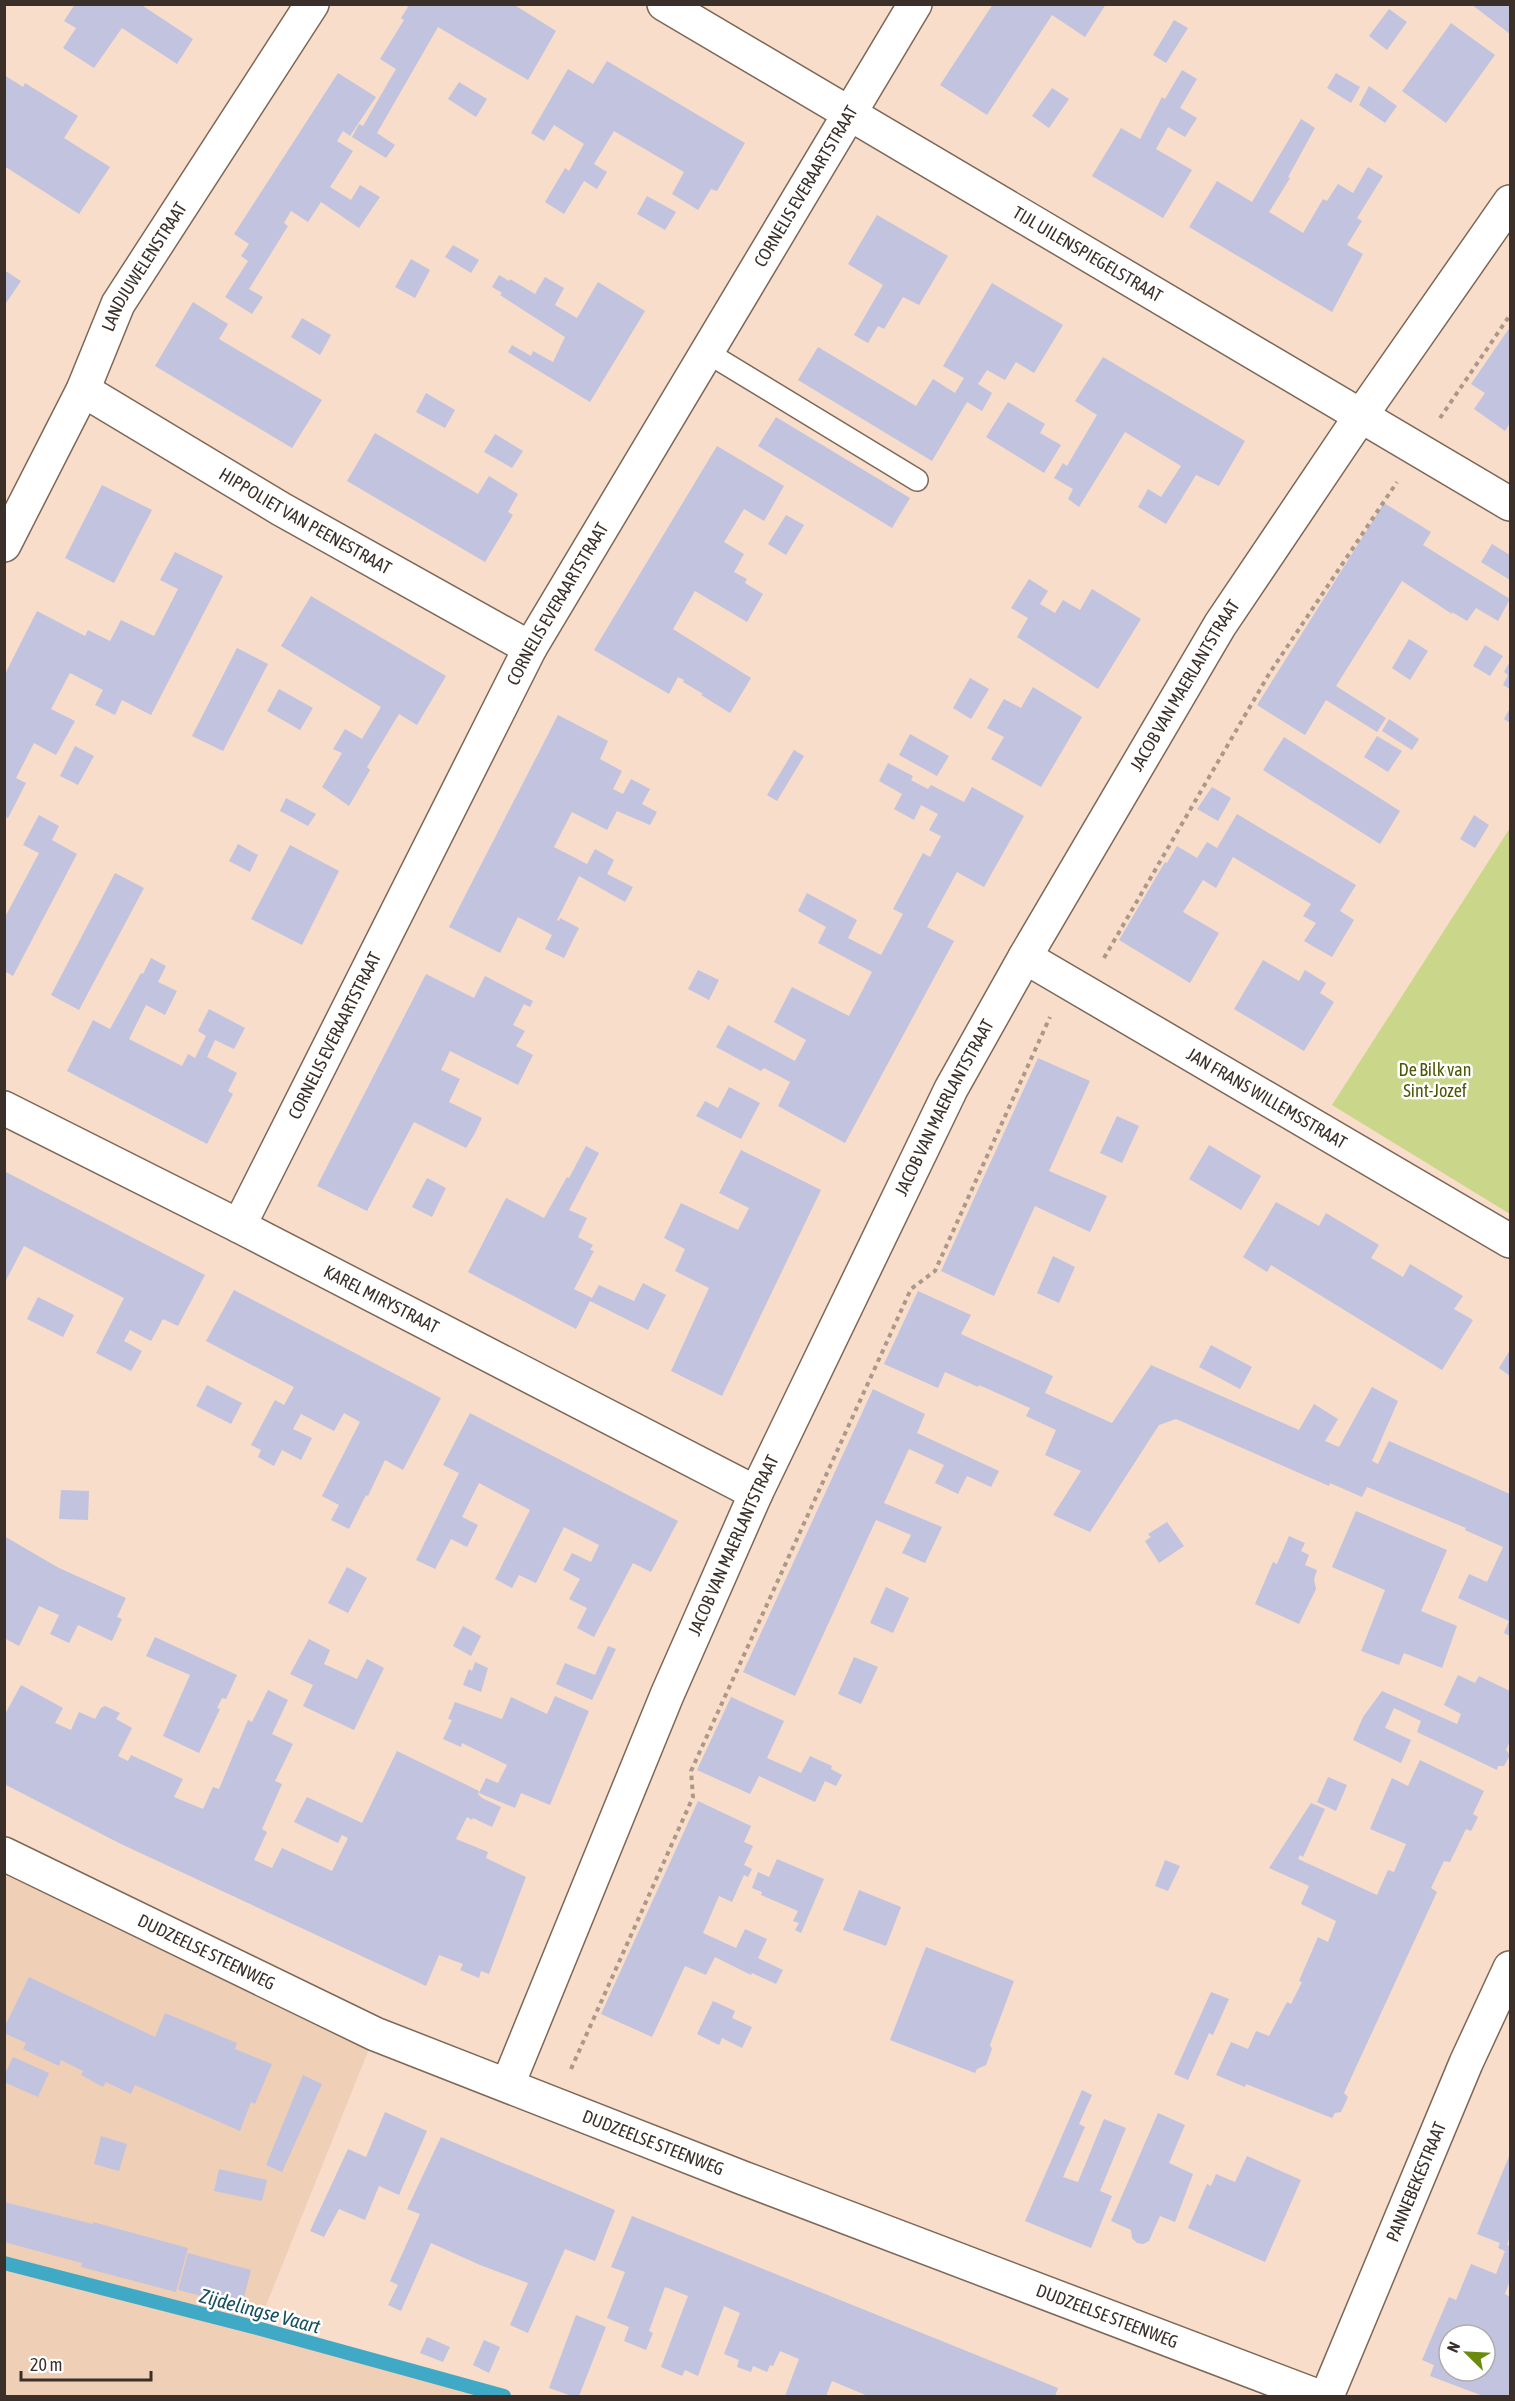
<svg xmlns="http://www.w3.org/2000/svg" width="1515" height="2401" font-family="'Asap Condensed',sans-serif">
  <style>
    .built { fill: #f0cfb7 }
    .green { fill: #cad689 }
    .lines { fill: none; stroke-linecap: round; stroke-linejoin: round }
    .stream { stroke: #40a9c5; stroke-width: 14 }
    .building { fill: #c1c3df; fill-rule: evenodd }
    .lane-casing { stroke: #7e6756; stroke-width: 24 }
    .street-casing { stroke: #7e6756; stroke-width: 36 }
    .secondary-casing { stroke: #7e6756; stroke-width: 36 }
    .path { stroke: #ac9889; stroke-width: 4; stroke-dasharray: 4.5 4.5; stroke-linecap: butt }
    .lane { stroke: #fff; stroke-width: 21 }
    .street { stroke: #fff; stroke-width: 33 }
    .secondary { stroke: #fff; stroke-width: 33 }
    .labels { text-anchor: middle; stroke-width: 5; stroke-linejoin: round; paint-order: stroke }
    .street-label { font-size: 18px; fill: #3a3029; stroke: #fff }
    .park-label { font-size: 18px; fill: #4e5606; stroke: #fff }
    .water-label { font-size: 20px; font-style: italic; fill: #15505f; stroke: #fff }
  </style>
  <rect width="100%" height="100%" fill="#f8ddca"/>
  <path class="built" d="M4,1854L375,2034L257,2328L5,2263Z
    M5,2266L495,2396H5Z"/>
  <path class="green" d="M1510,828V1214L1332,1105Z"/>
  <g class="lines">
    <path class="stream" d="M4,2263L257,2328L504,2396"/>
  </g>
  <path class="building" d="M75,4H140L193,39L177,64L122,28L94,68L63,48L76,28L64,21Z
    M404,4H513L556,31L528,80L438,27L377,133L395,145L386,158L352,137L359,124L363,126L396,69L380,59L404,20L401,18L408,7Z
    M993,4H1106L1085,37L1052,15L987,115L940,85Z
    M1471,4H1510V34Z
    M1389,9L1407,22L1387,50L1369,36Z
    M1174,20L1188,28L1166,63L1153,55Z
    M1451,23L1495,55L1446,123L1402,91Z
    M607,61L745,143L717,191L711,189L698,210L672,194L684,172L614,131L594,164L607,172L597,189L584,181L564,214L545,202L565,168L569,171L584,144L554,125L544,141L531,133L568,69L593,84Z
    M1182,70L1197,79L1180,108L1197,118L1185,137L1168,127L1156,149L1192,170L1163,218L1092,176L1121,128L1140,139L1162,97L1165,99Z
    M338,73L376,97L350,136L343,131L337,141L353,151L330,187L351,200L360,185L380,197L359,228L321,202L308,222L291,211L284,223L288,226L249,289L263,297L252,314L225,297L248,261L241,256L249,244L234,234Z
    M1336,73L1360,87L1351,103L1327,88Z
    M4,75L23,87L25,83L78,116L64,138L110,167L79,214L4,166Z
    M459,82L487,99L476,117L448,99Z
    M1369,86L1397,106L1385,123L1359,105Z
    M1052,88L1069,99L1049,128L1032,116Z
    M1301,119L1315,128L1288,177L1290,178L1269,212L1303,233L1323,199L1327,201L1338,184L1353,193L1368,167L1383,176L1357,218L1362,221L1347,245L1363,254L1332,312L1189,227L1217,181L1252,202Z
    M647,196L676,212L665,230L637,214Z
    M877,215L948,256L919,305L903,297L884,329L878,326L868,343L854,335L883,285L848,264Z
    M453,245L479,260L471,273L445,257Z
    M411,259L430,270L415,298L395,287Z
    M4,270L21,281L4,306Z
    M499,275L509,281L510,279L535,294L545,277L564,288L555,305L577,318L598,282L645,311L590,402L508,352L512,345L531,356L533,351L553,362L565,337L500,295L502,293L492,287Z
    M992,283L1063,325L1034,373L1016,362L1005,380L987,370L978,384L992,393L982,411L967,402L932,461L798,380L818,347L916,406L933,379L955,393L964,378L943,366Z
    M193,302L228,324L219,339L322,400L292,448L155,366Z
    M302,318L331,335L320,355L291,337Z
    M1510,327V423L1505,431L1474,409L1485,393L1471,384Z
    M1103,357L1245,441L1219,486L1196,475L1166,524L1138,507L1148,489L1161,497L1181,466L1125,432L1079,507L1068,499L1073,489L1054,478L1063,463L1067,466L1097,415L1075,401Z
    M426,393L455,410L445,428L416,412Z
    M1008,402L1045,424L1040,433L1061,445L1044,473L986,437Z
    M776,417L910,498L892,528L758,446Z
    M375,433L478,494L489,476L518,494L508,512L513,515L485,562L347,481Z
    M495,434L523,451L512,468L484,452Z
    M717,446L784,486L764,521L744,509L724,542L744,554L734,572L747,579L745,583L763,594L747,622L695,591L673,629L751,678L730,713L701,695L703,694L683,682L684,680L678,677L669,694L594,650Z
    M102,485L152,510L114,583L65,558Z
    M1384,503L1431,532L1423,545L1510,599L1498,621L1476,608L1467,621L1452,612V614L1402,581L1336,686L1386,718L1377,732L1326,700L1305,735L1257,705Z
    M786,515L804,525L786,555L768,544Z
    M1492,544L1510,555V580L1481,562Z
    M175,552L223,576L151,715L122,700L115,715L95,705L103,690L70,673L51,709L75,721L56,755L34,743L16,778L26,783L8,818L4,817V676L37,611L85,636L88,630L110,641L121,620L154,636L178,589L160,580Z
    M1029,579L1048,591L1040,604L1055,613L1063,600L1080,610L1092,589L1141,619L1098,689L1017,637L1028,618L1011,608Z
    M311,596L446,676L417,725L399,714L367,767L370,770L349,806L322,787L342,753L333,749L345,729L362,739L381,707L281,646Z
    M1409,639L1428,651L1410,680L1392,668Z
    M1485,645L1503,656L1490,676L1473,666Z
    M237,648L268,664L223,751L192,736Z
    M1510,661V689L1503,685L1508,675L1504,672Z
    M970,678L989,689L971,719L953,708Z
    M1033,687L1082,717L1041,787L991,759L1004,737L987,728L1004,699L1021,708Z
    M279,689L313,708L300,730L267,711Z
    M1510,708V723L1504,719Z
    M558,715L608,741L600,759L622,771L613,789L623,794L631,779L650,789L642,804L657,812L650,825L617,811L607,830L572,812L554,847L587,864L595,849L614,860L607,874L633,887L625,902L579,876L557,920L559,921L560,918L579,928L564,958L545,949L552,935L518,917L500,953L449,927Z
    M1389,719L1419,739L1412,750L1382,731Z
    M910,734L949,756L937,776L899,755Z
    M1377,736L1402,751L1388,772L1364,757Z
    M1284,737L1400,811L1380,844L1263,770Z
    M75,746L94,756L78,785L60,776Z
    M794,750L804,756L777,801L767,795Z
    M888,763L913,776L911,780L928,789L931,785L964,802L972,787L1024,816L984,887L957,872L927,927L954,941L845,1143L778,1106L790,1082L764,1068L761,1071L716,1047L728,1025L795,1061L806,1040L774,1022L792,987L849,1016L872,972L818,943L826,927L798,911L807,893L857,920L848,938L881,955L903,914L893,909L923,853L930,857L941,836L929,830L938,814L921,805L914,820L894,809L902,794L879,781Z
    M1212,787L1231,798L1218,821L1197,809Z
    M286,798L316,814L308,826L280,811Z
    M1237,814L1356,885L1340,911L1354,920L1332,957L1304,941L1316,923L1303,916L1311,904L1233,857L1216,888L1203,880L1183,912L1219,933L1190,983L1119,940L1165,862L1167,863L1177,846L1197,858L1207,842L1217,848Z
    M39,815L59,826L52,840L77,854L13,976L4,971V919L39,853L23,845Z
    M1474,815L1489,825L1475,848L1460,839Z
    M238,844L258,855L250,872L229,861Z
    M290,845L339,871L302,945L251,919Z
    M115,873L144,888L79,1010L51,995Z
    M151,958L166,966L158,982L177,991L165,1015L146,1005L129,1039L182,1066L188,1054L195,1058L206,1036L198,1031L209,1009L245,1028L234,1049L215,1040L207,1057L237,1073L228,1091L233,1094L207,1144L67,1071L93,1020L110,1029L141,973L143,974Z
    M1263,960L1299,981L1305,970L1326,983L1320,993L1334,1002L1304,1051L1234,1009Z
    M698,970L719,980L709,1000L688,989Z
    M426,974L474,998L485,976L533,1001L530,1007L524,1004L513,1025L525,1031L516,1046L533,1055L518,1085L450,1051L441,1070L460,1079L449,1102L482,1118L475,1133L466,1148L414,1122L367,1211L317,1186Z
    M1038,1058L1090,1081L1049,1171L1107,1196L1090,1232L1035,1206L994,1296L941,1271Z
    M729,1087L760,1103L741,1139L696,1116L705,1101L718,1108Z
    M1117,1116L1139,1126L1122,1163L1100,1153Z
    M1209,1145L1261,1176L1241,1210L1189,1179Z
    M586,1146L599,1153L569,1210L587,1218L578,1237L593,1245L590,1250L594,1251L574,1289L592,1298L599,1285L634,1301L643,1283L666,1295L648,1330L590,1301L576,1329L468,1272L506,1198L544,1218L567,1177L569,1178Z
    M741,1150L821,1190L722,1396L671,1371L709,1288L675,1271L685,1249L664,1238L681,1203L738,1230L749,1208L719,1193Z
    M4,1171L205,1275L178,1326L163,1319L151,1341L130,1330L124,1341L142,1351L131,1371L96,1353L124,1298L24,1246L4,1284Z
    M427,1178L446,1188L432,1217L412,1207Z
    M1276,1202L1319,1226L1326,1213L1379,1245L1371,1258L1403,1277L1410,1264L1463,1296L1454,1309L1473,1320L1442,1370L1271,1265L1267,1272L1243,1257Z
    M1053,1256L1075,1267L1059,1303L1037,1293Z
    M234,1290L441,1398L403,1470L385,1460L368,1496L366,1495L349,1529L331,1520L339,1505L322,1496L360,1422L344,1413L334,1431L301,1414L293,1429L312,1438L301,1460L282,1450L274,1466L258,1457L261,1450L251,1445L275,1400L284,1405L294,1387L206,1341Z
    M918,1291L971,1315L961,1334L1053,1376L1045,1393L1112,1423L1151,1365L1299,1430L1314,1404L1338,1419L1325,1441L1339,1447L1372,1387L1398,1401L1372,1461L1378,1464L1389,1441L1510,1494V1636L1504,1633L1509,1621L1458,1598L1469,1574L1487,1582L1503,1547L1465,1530L1466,1528L1367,1487L1362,1497L1330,1483L1329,1486L1176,1419L1159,1425L1090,1532L1053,1515L1081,1471L1045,1455L1056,1430L1026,1416L1030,1408L979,1385L978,1387L945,1372L938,1388L884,1364Z
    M38,1297L74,1315L63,1337L27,1319Z
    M1211,1345L1252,1367L1240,1389L1199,1367Z
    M1510,1350V1376L1499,1368Z
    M207,1385L242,1403L231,1424L196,1406Z
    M873,1389L925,1414L917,1433L999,1471L991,1487L967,1476L958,1494L935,1483L944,1465L909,1449L884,1503L942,1527L925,1563L902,1553L911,1535L876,1520L795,1696L743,1672Z
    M470,1413L678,1521L651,1572L633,1563L594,1637L577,1628L587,1608L569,1599L580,1579L563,1570L572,1553L591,1562L599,1545L564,1527L536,1583L519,1575L512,1588L495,1579L530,1510L479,1483L462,1517L478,1525L467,1547L451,1539L435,1569L416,1560L459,1473L443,1465Z
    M61,1490L89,1491L88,1520L59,1519Z
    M1356,1511L1447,1550L1421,1611L1457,1626L1442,1668L1404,1653L1399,1665L1361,1651L1385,1590L1332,1567Z
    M1167,1522L1184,1546L1159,1563L1145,1541L1151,1537L1148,1534Z
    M4,1536L59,1568L126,1598L117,1617L122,1619L112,1641L78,1625L69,1643L50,1634L59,1615L39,1606L19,1646L4,1638Z
    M1289,1536L1305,1543L1301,1551L1309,1555L1305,1565L1317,1570L1314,1579L1316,1589L1299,1624L1255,1604L1273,1562L1277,1564Z
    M347,1567L367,1578L348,1613L328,1603Z
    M886,1587L909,1598L893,1633L870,1623Z
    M463,1626L481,1636L471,1656L453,1646Z
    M155,1637L237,1675L226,1699L222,1698L217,1708L220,1709L199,1753L163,1736L190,1675L146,1656Z
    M309,1639L330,1650L324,1664L357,1679L367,1659L384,1668L354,1730L303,1706L313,1685L290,1674Z
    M608,1646L616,1649L592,1700L556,1684L565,1663L595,1675Z
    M854,1657L878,1667L861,1704L838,1694Z
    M475,1662L488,1668L481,1692L463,1685L469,1669L472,1671Z
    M1458,1675L1475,1683L1479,1676L1510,1691V1741L1506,1750L1510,1755L1504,1766H1498L1497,1770L1417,1732L1421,1721L1394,1708L1385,1728L1411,1740L1401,1763L1353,1740L1363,1717L1382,1691L1457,1724L1461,1714L1444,1705Z
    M21,1685L63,1708L55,1723L71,1730L79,1712L95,1719L101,1708L105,1706L120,1713L116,1719L132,1728L118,1756L128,1761L131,1755L183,1779L174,1797L203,1809L213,1787L219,1789L248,1720L252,1722L268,1690L288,1700L272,1734L293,1744L275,1781L282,1784L262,1829L267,1832L254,1860L272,1868L282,1848L332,1871L348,1838L342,1835L338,1843L294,1822L307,1797L362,1823L397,1751L479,1791L478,1794L482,1798L501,1807L492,1827L473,1818L472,1820L467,1817L456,1839L488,1852L486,1858L526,1877L489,1974L481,1971L479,1978L460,1970L463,1964L439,1955L426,1986L121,1844L4,1784V1716Z
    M555,1696L589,1711L550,1805L521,1793L515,1808L479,1793L486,1778L498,1783L507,1765L462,1743L461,1747L443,1739L452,1720L448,1719L455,1702L502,1719L511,1697L547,1714Z
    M731,1697L784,1721L767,1758L801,1773L810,1756L832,1766L831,1769L842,1775L836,1786L825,1781L815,1802L759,1776L750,1794L697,1770Z
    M1420,1760L1484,1791L1473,1814L1478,1817L1471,1831L1466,1829L1450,1862L1444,1861L1431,1888L1437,1892L1344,2093L1348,2097L1341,2112L1335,2113L1332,2118L1246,2084L1245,2087L1216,2075L1231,2042L1248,2049L1256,2031L1269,2036L1287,2002L1291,2004L1302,1982L1299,1981L1318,1937L1328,1942L1336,1921L1301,1904L1309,1886L1269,1868L1311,1803L1325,1809L1303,1857L1300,1855L1298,1859L1377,1895L1388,1870L1394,1872L1406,1844L1370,1829L1392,1778L1408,1786Z
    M1328,1777L1347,1785L1336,1811L1317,1802Z
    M698,1801L751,1826L744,1842L753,1846L744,1865L752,1869L748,1877L744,1875L732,1902L719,1896L703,1933L736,1948L745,1929L767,1939L758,1958L783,1970L776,1984L752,1973L751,1975L715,1957L706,1975L685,1966L652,2037L601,2014Z
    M777,1859L824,1879L801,1933L795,1930L799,1923L793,1921L798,1911L761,1895L762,1892L752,1888L758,1872L769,1877Z
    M1165,1860L1180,1866L1168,1891L1155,1886Z
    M859,1890L901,1907L886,1946L843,1930Z
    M926,1947L1014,1981L990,2045L992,2049L986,2065L977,2069L975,2073L890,2040Z
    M29,1977L155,2037L165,2013L237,2043L235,2049L272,2064L255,2104L251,2102L240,2131L135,2085L131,2094L106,2082L103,2087L81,2075L83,2071L61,2060L59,2066L23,2049L26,2043L4,2033V2028Z
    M1211,1992L1229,1999L1213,2035L1209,2033L1188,2080L1174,2074Z
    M713,2001L735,2011L732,2018L752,2027L742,2048L722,2038L719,2045L697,2034Z
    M13,2057L49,2073L38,2097L4,2082V2076Z
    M303,2075L322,2084L282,2172L266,2165Z
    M1082,2090L1092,2095L1079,2124L1085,2127L1063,2177L1078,2182L1104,2119L1126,2128L1100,2191L1112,2196L1091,2248L1025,2221Z
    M385,2112L427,2131L399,2195L379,2186L365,2220L339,2209L324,2237L310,2231L348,2149L366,2157Z
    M1158,2113L1185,2125L1169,2163L1193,2174L1175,2222L1160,2216L1149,2241L1143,2244L1137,2243L1132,2238L1131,2230L1111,2221Z
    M101,2136L127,2144L119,2171L94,2164Z
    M441,2137L615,2210L595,2261L565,2249L528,2333L510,2325L528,2283L480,2265L431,2243L401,2311L388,2305L398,2285L390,2281L420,2214L407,2209Z
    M1510,2154V2235L1507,2245L1510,2246V2280L1505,2294L1510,2297V2396H1483L1430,2376L1434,2365L1422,2360L1449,2297L1456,2300L1471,2264L1496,2274L1505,2251L1498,2248L1500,2243L1477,2234ZM1449,2335H1485V2371H1449Z
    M1247,2156L1301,2180L1265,2262L1188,2228L1207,2184L1211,2186L1216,2174L1235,2182Z
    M219,2169L267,2180L262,2201L214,2191Z
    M4,2202L93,2224V2222L188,2248L176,2292L81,2267L82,2263L4,2242Z
    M632,2216L1058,2388L1055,2396H868L832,2381L826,2396H785L799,2359L780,2351L773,2366L770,2365L767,2372L753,2366L751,2372L737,2367L739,2360L724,2354L740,2313L724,2306L698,2376L685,2370L682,2376L661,2367L688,2296L665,2287L649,2331L653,2333L646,2350L624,2341L629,2327L607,2318L625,2272L611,2267Z
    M188,2253L251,2270L243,2301L234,2298L233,2304L178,2290Z
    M576,2315L606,2327L579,2396H572L549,2388Z
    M427,2337L450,2347L443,2362L420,2353Z
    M484,2340L500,2347L489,2373L473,2365Z"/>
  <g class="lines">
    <g class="lane-casing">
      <path id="lane" d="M708,353L917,480"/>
    </g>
    <g class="street-casing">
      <g id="street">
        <path id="s1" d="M664,4L1510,504"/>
        <path id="s2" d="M83,390L281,509L530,648"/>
        <path id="s3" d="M4,545L83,390L118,304L312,4"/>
        <path id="s4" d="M1025,957L1510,1241"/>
        <path id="s5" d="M4,1108L239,1226L756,1493"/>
        <path id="s6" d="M239,1226L530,648L915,4"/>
        <path id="s7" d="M508,2084L667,1695L756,1493L951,1089L1025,957L1220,625L1360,417L1510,202"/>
        <path id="s8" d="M1327,2396L1466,2063L1510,1968"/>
      </g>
    </g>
    <g class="secondary-casing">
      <g id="secondary">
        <path id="s9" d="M4,1854L375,2034L743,2178L1317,2396"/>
      </g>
    </g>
    <path class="path" d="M1440,418L1510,315
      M1104,958L1269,674L1397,482
      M571,2069L693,1797L691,1771L911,1289L935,1271L1050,1017"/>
    <use href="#lane" class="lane"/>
    <use href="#street" class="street"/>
    <use href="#secondary" class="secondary"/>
  </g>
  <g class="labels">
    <g class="street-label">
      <text dy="6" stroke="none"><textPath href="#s6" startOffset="1185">CORNELIS EVERAARTSTRAAT</textPath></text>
      <text dy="6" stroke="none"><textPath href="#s1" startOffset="492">TIJL UILENSPIEGELSTRAAT</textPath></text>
      <text dy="6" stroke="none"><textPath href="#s3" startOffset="312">LANDJUWELENSTRAAT</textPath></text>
      <text dy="6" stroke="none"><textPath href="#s2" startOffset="258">HIPPOLIET VAN PEENESTRAAT</textPath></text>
      <text dy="6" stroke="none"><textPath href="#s6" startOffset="699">CORNELIS EVERAARTSTRAAT</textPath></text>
      <text dy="6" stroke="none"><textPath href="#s7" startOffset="1556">JACOB VAN MAERLANTSTRAAT</textPath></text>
      <text dy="6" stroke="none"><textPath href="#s6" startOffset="213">CORNELIS EVERAARTSTRAAT</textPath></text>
      <text dy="6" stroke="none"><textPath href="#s4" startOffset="280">JAN FRANS WILLEMSSTRAAT</textPath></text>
      <text dy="6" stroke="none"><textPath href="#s7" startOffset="1070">JACOB VAN MAERLANTSTRAAT</textPath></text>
      <text dy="6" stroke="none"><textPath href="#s5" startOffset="423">KAREL MIRYSTRAAT</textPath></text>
      <text dy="6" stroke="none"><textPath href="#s7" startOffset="584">JACOB VAN MAERLANTSTRAAT</textPath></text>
      <text dy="6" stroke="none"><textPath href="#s9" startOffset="225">DUDZEELSE STEENWEG</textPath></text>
      <text dy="6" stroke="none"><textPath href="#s9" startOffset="711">DUDZEELSE STEENWEG</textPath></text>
      <text dy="6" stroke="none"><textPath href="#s8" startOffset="232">PANNEBEKESTRAAT</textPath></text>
      <text dy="6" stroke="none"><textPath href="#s9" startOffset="1197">DUDZEELSE STEENWEG</textPath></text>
    </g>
    <g class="park-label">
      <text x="1435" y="1076">De Bilk van<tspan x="1435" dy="21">Sint-Jozef</tspan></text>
    </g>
    <g class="water-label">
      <text transform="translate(260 2311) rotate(15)" y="7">Zijdelingse Vaart</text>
    </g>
  </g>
  <rect width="1515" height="2401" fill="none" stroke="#3a3029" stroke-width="12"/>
  <g transform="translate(1467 2353) rotate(294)"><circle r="28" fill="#ffffff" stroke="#b0aca9" stroke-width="1.5"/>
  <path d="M0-4.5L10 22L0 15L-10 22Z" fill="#6a8b0d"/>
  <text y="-9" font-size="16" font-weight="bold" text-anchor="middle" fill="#3a3029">N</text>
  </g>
  <path d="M21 2371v9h130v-9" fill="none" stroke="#3a3029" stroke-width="3"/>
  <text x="30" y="2371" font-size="18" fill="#3a3029" stroke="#ffffff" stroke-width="4.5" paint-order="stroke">20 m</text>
</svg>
